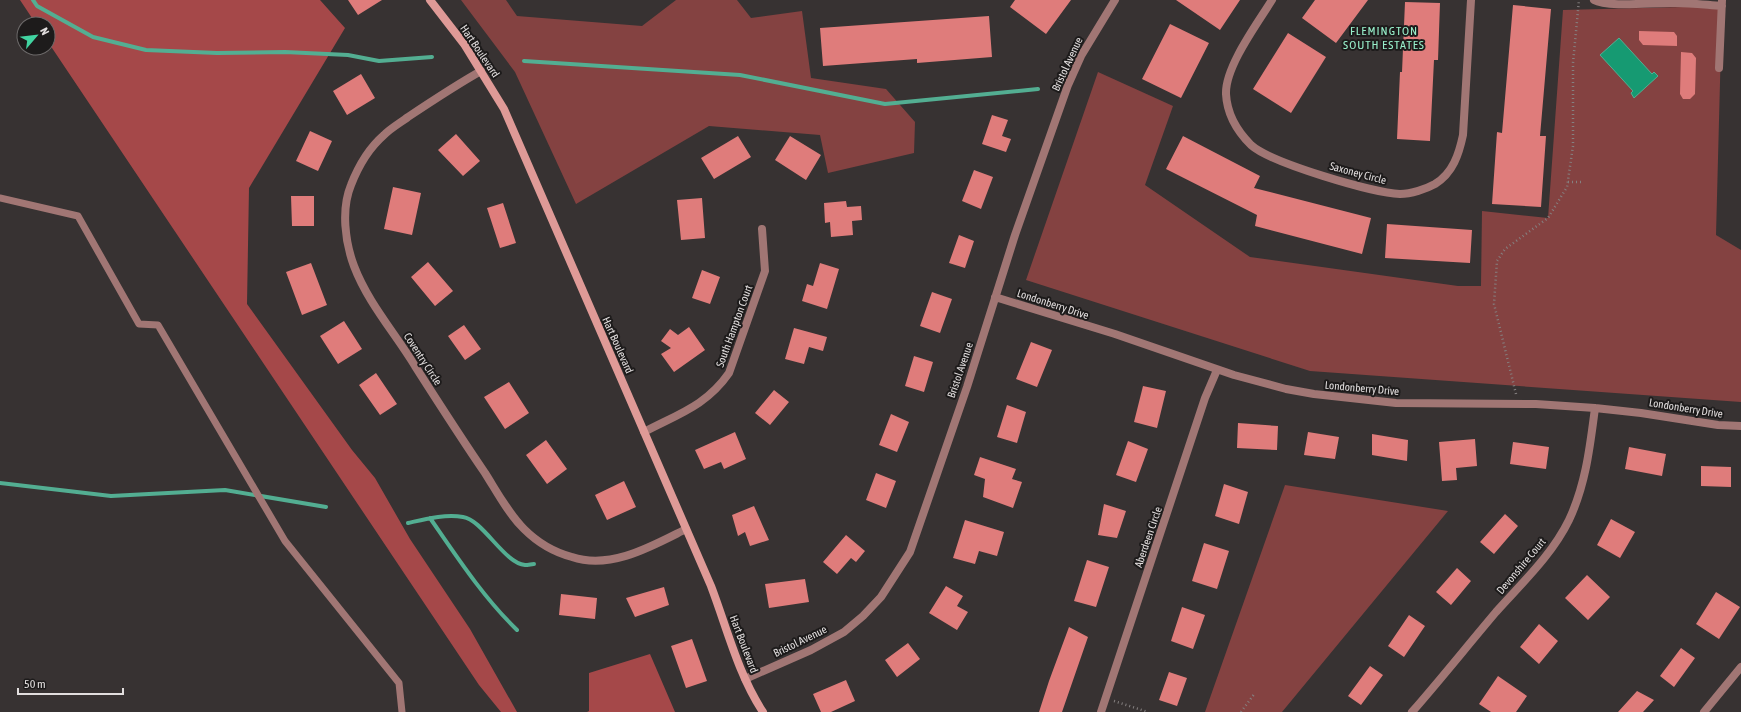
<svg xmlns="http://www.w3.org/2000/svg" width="1741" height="712" font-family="'Asap Condensed',sans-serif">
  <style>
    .green { fill: #844241 }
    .forest { fill: #a54849 }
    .water { fill: #169a72; stroke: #53ae92 }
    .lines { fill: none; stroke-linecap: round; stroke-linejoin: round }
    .stream { stroke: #53ae92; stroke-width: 4 }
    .building { fill: #df7c7b }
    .path { stroke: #858080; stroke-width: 2.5; stroke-dasharray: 1 3; stroke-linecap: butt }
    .lane { stroke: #a17674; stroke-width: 7 }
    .street { stroke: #a17674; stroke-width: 8 }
    .secondary { stroke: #df9a97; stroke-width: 8 }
    .labels { text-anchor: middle; stroke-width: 4; stroke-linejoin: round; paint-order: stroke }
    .street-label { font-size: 11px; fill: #e2dede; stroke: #1d1b1b }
    .neighbourhood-label { font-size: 12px; letter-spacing: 1px; fill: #97efca; stroke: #1d1b1b }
  </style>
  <rect width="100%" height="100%" fill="#373232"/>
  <path class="green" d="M461,0H506L517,16L642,26L676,0H737L751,18L802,11L811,78L886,89L915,122L914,153L828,173L820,135L709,126L576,204L515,72Z
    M1722,6L1716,235L1741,250V402L1310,371L1026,280L1098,72L1173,106L1145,185L1250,257L1458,286H1481L1482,211L1548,218L1563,10Z
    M1285,485L1448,511L1282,712H1205Z"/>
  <path class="forest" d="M20,0H320L345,28L249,188L247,304L352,450L375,478L410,539L470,629L517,712H501L479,685L48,42V24H36Z
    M650,654L675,712H587L589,711V673Z"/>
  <path class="water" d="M1619,38L1652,74L1654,72L1658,76L1634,98L1631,93L1633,91L1600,55Z"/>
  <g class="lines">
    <path class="stream" d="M33,0L37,6L93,37L146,50L217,53L285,52L348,55L379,61L432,57
      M524,61L740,75L885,104L1038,89
      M0,483L111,496L225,490L326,507
      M430,518C457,557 483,597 517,630
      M408,523C426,519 445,514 463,517C483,520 504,563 525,565C528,565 532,564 534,564"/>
  </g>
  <path class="building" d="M348,0H382L358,15Z
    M1015,0H1071L1046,34L1010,7Z
    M1176,0H1240L1220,30Z
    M1315,0H1368L1336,43L1302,18Z
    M1405,2L1440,3L1438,60H1434L1430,141L1397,139L1400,72H1402Z
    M1513,5L1551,9L1540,136H1546L1541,207L1492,204L1497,132L1502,133Z
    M989,16L992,57L917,63V59L823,66L820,28Z
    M1170,24L1209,43L1181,98L1142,79Z
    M1639,31L1674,32L1677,36V46L1643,45L1639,40Z
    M1288,33L1326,57L1291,113L1253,89Z
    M1681,52L1692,53L1696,58L1695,94L1690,99H1683L1680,94Z
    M361,74L375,98L347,115L333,91Z
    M992,115L1008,120L1002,136L1011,139L1006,152L982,144Z
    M310,131L332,141L318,171L296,161Z
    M456,134L480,161L463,176L438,150Z
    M738,136L751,157L714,179L701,158Z
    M790,136L821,155L806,180L775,160Z
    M1183,136L1260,176L1254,188L1371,218L1362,254L1255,226L1257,215L1166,169Z
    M974,170L993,177L981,209L962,201Z
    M393,187L421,193L412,235L384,229Z
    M291,196H314V226H292Z
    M702,198L705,238L681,240L677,200Z
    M846,201L847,207L861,206L862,220L852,221L853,235L831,237L830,222L825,223L824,203Z
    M503,203L516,243L500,248L487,208Z
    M1387,224L1472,230L1470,263L1385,258Z
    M959,235L974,241L965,268L949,263Z
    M428,262L453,291L435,306L411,277Z
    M311,263L327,305L302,315L286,272Z
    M820,263L839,269L827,309L802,301L807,284L813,286Z
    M702,270L720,277L710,304L692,298Z
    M932,292L952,299L940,333L920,326Z
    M344,321L362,349L338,364L320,336Z
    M464,325L481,349L465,360L448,336Z
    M689,327L705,350L674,372L661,354L671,348L661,341L670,329L678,335Z
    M794,328L827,337L823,351L809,347L804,364L785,359Z
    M1031,342L1052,350L1037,387L1016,379Z
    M914,356L933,362L924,392L905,386Z
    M376,373L397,404L380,415L359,385Z
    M509,382L529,413L505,429L484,397Z
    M1143,386L1166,391L1157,428L1134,422Z
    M774,390L789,402L770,425L755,413Z
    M1007,405L1026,412L1017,443L997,437Z
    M891,414L909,422L897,452L879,445Z
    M1238,423L1278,426L1277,450L1237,448Z
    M735,432L746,459L724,469L721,462L704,469L695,450Z
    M1308,432L1339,437L1335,459L1304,455Z
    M1372,434L1408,440L1407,461L1372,455Z
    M1475,439L1477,466L1456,468L1457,480L1442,481L1439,442Z
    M546,440L567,469L547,484L526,455Z
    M1128,441L1148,449L1136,482L1116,475Z
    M1513,442L1549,447L1546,469L1510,464Z
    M1629,447L1666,454L1662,476L1625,469Z
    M980,457L1016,469L1012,479L1022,482L1013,508L983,497L985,479L974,475Z
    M1701,466L1731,467V487L1701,486Z
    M876,473L896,481L886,508L866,500Z
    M624,481L636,507L607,520L595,495Z
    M1224,484L1248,492L1239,524L1215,516Z
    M1104,504L1126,511L1117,538L1098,535Z
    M754,506L769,540L750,546L745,532L738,536L732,515Z
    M1505,514L1518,526L1494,554L1480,542Z
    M1611,519L1635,532L1620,558L1597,545Z
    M965,520L1004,532L997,556L979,551L975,564L953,558Z
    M846,535L865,551L856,562L851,558L837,574L823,562Z
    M1204,543L1229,551L1217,589L1192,581Z
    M1087,560L1109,567L1096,607L1074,601Z
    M1457,568L1471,581L1451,605L1436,592Z
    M1587,575L1610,597L1588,620L1565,598Z
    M805,579L809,602L769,608L765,584Z
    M946,586L963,596L957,606L968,612L957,630L929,613Z
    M664,587L669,605L635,617L626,598Z
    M1716,592L1740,607L1719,639L1696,624Z
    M561,594L597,598L595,619L559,615Z
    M1182,607L1205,615L1193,649L1171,641Z
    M1409,615L1425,626L1404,657L1388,646Z
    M1539,624L1558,641L1539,664L1520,647Z
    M1069,627L1088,637L1062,712H1039L1049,681Z
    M692,639L707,681L686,688L671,646Z
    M908,643L920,659L897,677L885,660Z
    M1681,648L1695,658L1674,687L1660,676Z
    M1370,666L1383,675L1361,705L1348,696Z
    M1169,672L1187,678L1177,706L1159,700Z
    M1498,676L1527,696L1516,712H1491L1479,704Z
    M846,680L855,701L831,712H821L813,694Z
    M1637,691L1654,700L1643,712H1618Z"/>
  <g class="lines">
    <path class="path" d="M1568,182H1582
      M1516,394L1494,304L1497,261L1505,249L1548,218L1567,187L1573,146V63L1579,0
      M1114,701L1148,712
      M1241,712L1255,693"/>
    <path class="lane" d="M0,198L78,216L139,324L158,325L285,541L399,683L402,712"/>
    <path class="street" d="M1272,0C1257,24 1225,67 1226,94C1227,114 1237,131 1251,145C1271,163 1373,193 1400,194C1411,194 1426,189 1435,184C1453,173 1459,154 1463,135L1471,0
      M1594,0C1608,8 1657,2 1675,3C1691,3 1707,5 1722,6
      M1719,68L1722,0
      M481,71C456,85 432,101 408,117C400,123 391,128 384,135C369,148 358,167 351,185C341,209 345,242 354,266C368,303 395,333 415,366C438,402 461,438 485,473C497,492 508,513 524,529C538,543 553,552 572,557C611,570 652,546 686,529
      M995,297L1115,334L1234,375L1286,389L1314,394L1396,403L1536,404L1595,408L1641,413L1718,425L1741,426
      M644,432C678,414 706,406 729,373L765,271L762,229
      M745,679L811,650L844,632L863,616L881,597L910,552L967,387L1015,235L1068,85L1081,56L1115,0
      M1101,712L1205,398L1217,370
      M1412,712C1441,679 1468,645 1496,612C1522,583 1552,555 1569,520C1586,484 1590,446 1595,408
      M1704,712L1741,667"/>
    <path class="secondary" d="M430,0L464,44L504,109L711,586C727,628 738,674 763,712"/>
  </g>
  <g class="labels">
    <g class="street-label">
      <text transform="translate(480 51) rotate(56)" y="4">Hart Boulevard</text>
      <text transform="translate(1067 64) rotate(-65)" y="4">Bristol Avenue</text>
      <text transform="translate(1358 173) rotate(15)" y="4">Saxoney Circle</text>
      <text transform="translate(1053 304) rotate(18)" y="4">Londonberry Drive</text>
      <text transform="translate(734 326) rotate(-70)" y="4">South Hampton Court</text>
      <text transform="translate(618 345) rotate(66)" y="4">Hart Boulevard</text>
      <text transform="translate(423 359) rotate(57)" y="4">Coventry Circle</text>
      <text transform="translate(960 370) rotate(-71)" y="4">Bristol Avenue</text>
      <text transform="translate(1362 388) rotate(5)" y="4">Londonberry Drive</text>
      <text transform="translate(1686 408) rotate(9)" y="4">Londonberry Drive</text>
      <text transform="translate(1148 537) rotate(-71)" y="4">Aberdeen Circle</text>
      <text transform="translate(1521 566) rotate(-50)" y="4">Devonshire Court</text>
      <text transform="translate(800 641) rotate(-26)" y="4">Bristol Avenue</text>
      <text transform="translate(744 644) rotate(69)" y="4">Hart Boulevard</text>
    </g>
    <g class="neighbourhood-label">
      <text x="1384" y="35">FLEMINGTON<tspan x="1384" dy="14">SOUTH ESTATES</tspan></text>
    </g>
  </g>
  <g transform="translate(36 36) rotate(62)"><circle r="19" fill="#1d1b1b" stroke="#6c6969"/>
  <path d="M0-3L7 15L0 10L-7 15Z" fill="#41d4a1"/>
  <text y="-6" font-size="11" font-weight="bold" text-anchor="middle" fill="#e2dede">N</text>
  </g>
  <path d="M18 688v6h105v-6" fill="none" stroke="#e2dede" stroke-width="2"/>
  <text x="24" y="688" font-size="12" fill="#e2dede" stroke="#1d1b1b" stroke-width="3" paint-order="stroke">50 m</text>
</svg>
